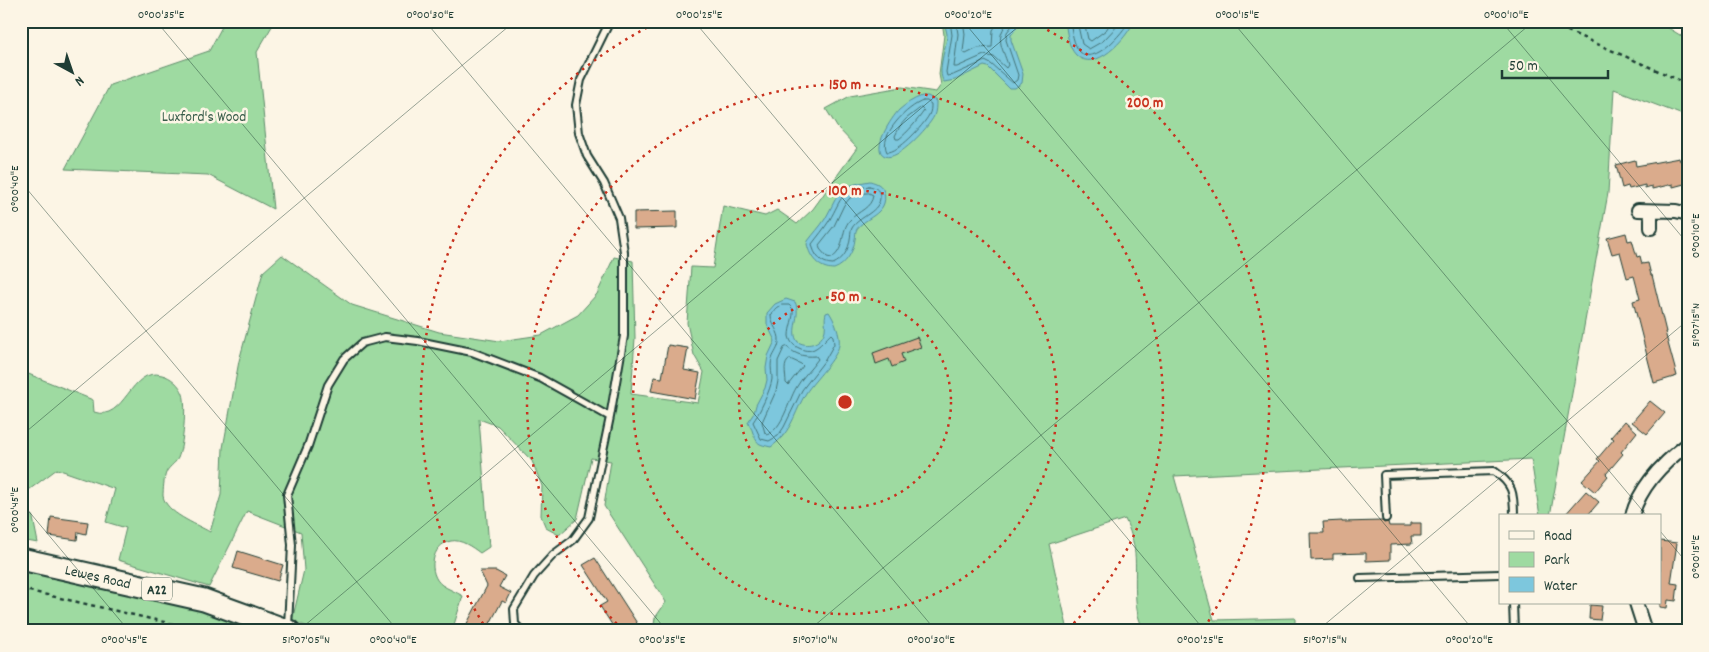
<svg xmlns="http://www.w3.org/2000/svg" width="1709" height="652" font-family="Dekko,sans-serif">
  <style>
    .green { fill: #9edaa1; stroke: #5e8c6a }
    .water { fill: #7dc7dd; stroke: #579099 }
    .lines { fill: none; stroke-linecap: round; stroke-linejoin: round }
    .shore { stroke: #457478; stroke-width: 1 }
    .building { fill: #daab8c; stroke: #1f3d34 }
    .service-casing { stroke: #1f3d34; stroke-width: 10 }
    .minor-casing { stroke: #1f3d34; stroke-width: 16 }
    .trunk-casing { stroke: #1f3d34; stroke-width: 25 }
    .path { stroke: #1f3d34; stroke-width: 2.5; stroke-dasharray: 4 4; stroke-linecap: butt }
    .service { stroke: #fcf5e5; stroke-width: 6 }
    .minor { stroke: #fcf5e5; stroke-width: 12 }
    .trunk { stroke: #fcf5e5; stroke-width: 21 }
    .ticks { fill: none; stroke: #1f3d34; stroke-width: 1; stroke-opacity: 0.45 }
    .ring { fill: none; stroke: #c8321e; stroke-width: 2.5; stroke-dasharray: 2.5 5 }
    .labels { text-anchor: middle; stroke-width: 5; stroke-linejoin: round; paint-order: stroke }
    .shield { fill: #fcf5e5; stroke: #617469; stroke-width: 1 }
    .shield-label { font-size: 14px; font-weight: bold; fill: #1f3d34 }
    .park-label { font-size: 15px; fill: #385c4a; stroke: #fcf5e5 }
    .street-label { font-size: 15px; fill: #1f3d34; stroke: #fcf5e5 }
    .centre { fill: #c8321e; stroke: #fcf5e5; stroke-width: 2.5 }
    .ring-label { font-size: 15px; text-anchor: middle; font-weight: bold; fill: #c8321e; stroke: #fcf5e5; stroke-width: 5; stroke-linejoin: round; paint-order: stroke }
    .neatline { fill: none; stroke: #1f3d34; stroke-width: 2 }
    .ticks-label { font-size: 12px; text-anchor: middle; fill: #1f3d34 }
  </style>
  <rect width="100%" height="100%" fill="#fcf5e5"/>
  <filter id="ink" filterUnits="userSpaceOnUse"><feTurbulence type="fractalNoise" baseFrequency=".02" numOctaves="2"/><feDisplacementMap in="SourceGraphic" scale="10" xChannelSelector="R" yChannelSelector="G"/><feConvolveMatrix kernelMatrix="1 2 1 2 8 2 1 2 1" color-interpolation-filters="sRGB"/></filter>
  <g filter="url(#ink)">
    <path class="green" d="M225,21H275L257,52L273,209L208,175L65,169L110,85L209,51Z
      M942,21H1065L1072,49L1134,21H1657L1688,40V117L1614,89L1608,193L1550,516H1540L1531,459L1174,476L1214,620L1295,618V631H1146C1131,617 1137,573 1135,554C1134,542 1130,530 1125,519L1049,544L1068,631H653L655,618L666,602L604,506L611,461L591,458L577,519L559,535L546,528L541,516L542,486L532,461L498,426L479,419L489,547L480,553C472,547 461,539 451,541C431,544 427,574 442,585C448,589 456,592 463,596L452,631H320L292,621L304,570L301,532L247,511L209,587L118,560L126,528L106,522L115,489L57,469L22,495L33,518L38,543L21,540V371L93,400L94,412C125,423 130,366 162,375C171,377 180,385 183,394C187,406 183,447 178,458C175,464 168,467 166,473C164,477 163,491 163,496C166,513 196,524 210,532L221,495L223,448L239,361L263,272L282,255L352,305L439,332L500,341L541,335L578,315L597,294L614,257L633,261L635,338L631,394L698,403L704,372L694,355L687,323L691,267L713,268L723,206L765,216L777,210L797,224L813,209L857,148L837,127L826,109L850,96L902,87L936,92L941,85L939,74L944,35Z
      M21,569L201,610L255,631H21Z"/>
    <path class="water" d="M944,21H1022L1011,35V40L1023,74L1022,83L1015,88H1009L988,67L984,66L955,80L944,82C936,71 947,47 947,34C946,30 945,25 944,21Z
      M1065,21H1134C1127,38 1095,74 1076,55C1068,47 1067,32 1065,21Z
      M922,96H928L936,101C936,106 936,111 934,116C929,127 897,162 885,156C870,150 892,117 899,110C906,104 913,99 922,96Z
      M870,181C877,183 882,185 884,192C890,215 861,218 856,231C855,235 856,235 855,239C854,251 846,265 834,269C819,269 810,258 807,244L808,241C813,234 820,227 825,219C841,191 835,187 870,181Z
      M786,299L795,302C802,315 789,331 798,342C809,348 822,343 825,330C826,324 824,319 826,313L829,312C834,319 841,336 839,345C837,359 814,380 806,393C794,413 792,432 771,447C758,444 758,445 753,433C752,428 749,426 748,422L754,413L756,405L765,388L767,380L766,368L768,356L775,341L767,324V313L775,304Z"/>
    <g class="lines">
      <path class="shore" d="M950,21L952,35L946,72L947,76L953,75L985,61L991,64L1013,83L1017,80L1018,75L1006,40L1007,32L1016,21
        M956,21L958,34L954,67H957L984,55L994,57L1006,68L1008,65C1002,46 994,38 1009,21
        M963,21L965,34L963,52L966,54L978,48L992,47L993,30L999,21
        M1070,21C1072,31 1073,44 1080,52C1094,66 1123,33 1129,21
        M1077,21L1082,44L1089,49L1103,41L1122,21
        M1084,21L1088,39L1091,41L1106,30L1112,21
        M923,101H927L931,104C931,108 931,111 929,115C923,126 898,153 887,152C878,135 908,106 923,101Z
        M921,108L924,111C917,121 908,132 899,139H896L895,136L900,126L906,119Z
        M869,186C875,187 879,189 880,196C881,212 859,216 852,228C850,232 851,235 850,239C849,249 843,260 833,264C821,264 814,255 812,244C818,236 824,229 829,221C843,197 839,191 869,186Z
        M869,193L873,195C872,208 858,211 850,220C840,231 846,248 832,258L827,257L820,249L819,245L834,226L844,205L850,198L857,194Z
        M782,305H789L793,309C794,318 789,327 789,336C790,342 794,346 799,348C814,356 821,343 831,334L833,336L834,344L825,360L802,390L784,427L778,436L769,441L761,439L753,422C759,414 771,389 772,379C772,372 770,366 772,359C774,353 779,348 779,341C780,332 771,325 771,315L777,308Z
        M787,347C796,355 804,357 816,356L818,359C811,369 802,377 796,388C788,402 783,428 767,435L765,433L762,422L776,391L778,381V361L784,348Z
        M790,359L801,364L803,366L788,385L786,383C786,374 782,364 790,359Z"/>
    </g>
    <path class="building" d="M1679,158L1680,161L1688,159V183L1673,187V184L1652,189V186L1645,188V185L1629,189L1628,186L1622,188L1616,165L1635,160L1636,166Z
      M677,211V228L634,229V212Z
      M1626,233L1628,241L1632,240L1637,257L1640,256L1642,264L1648,263L1651,275H1652L1666,332H1665L1677,376L1654,383L1633,301L1640,299L1634,276L1627,278L1620,252L1612,254L1607,238Z
      M917,337L921,347L901,354L904,362L892,367L889,359L876,364L873,353Z
      M668,345L688,348L684,370L700,373L695,399L651,391L654,377L662,378Z
      M1650,401L1665,413L1647,434L1632,422Z
      M1625,421L1637,432L1621,452L1623,454L1606,474L1608,476L1595,492L1582,481L1600,461L1597,459L1614,439L1611,437Z
      M1586,491L1599,502L1587,516H1564Z
      M51,517L88,522L86,534L78,532L77,540L49,536Z
      M1342,521V522L1382,521L1384,523L1388,522L1389,526H1410V523H1421V536H1411L1412,544L1390,545V560L1366,561V553L1333,554V559L1311,560L1310,533H1324L1323,522Z
      M1660,541L1677,543L1671,583L1678,584L1676,601L1668,600L1667,608L1660,607Z
      M238,551L283,565L278,581L233,568Z
      M595,558L642,631H616L600,606L607,602L583,565Z
      M480,571H496L505,576L499,587L511,593L506,603L502,601L486,631H463L487,586Z
      M1590,605L1602,606L1600,620L1589,619Z"/>
    <g class="lines">
      <g class="service-casing">
        <path id="service" d="M610,21L581,80L576,105L579,133L587,156L604,183L619,218L624,252V336L610,417
          M1386,518L1384,475L1494,471C1513,484 1514,493 1514,516
          M1360,578L1500,574
          M1513,603L1514,631
          M288,626L292,545L287,495L308,446L328,385L344,359L362,343L385,337L418,341L472,352L540,378L610,417L589,518L573,540L553,555L534,576L514,609L515,624L522,631"/>
      </g>
      <g class="minor-casing">
        <path id="minor" d="M1638,210L1676,211L1688,214
          M1651,228V211
          M1632,516C1640,486 1664,462 1688,444
          M1636,603L1645,631"/>
      </g>
      <g class="trunk-casing">
        <g id="trunk">
          <path id="s1" d="M21,559L204,600L289,631"/>
        </g>
      </g>
      <path class="path" d="M1545,21L1688,84
        M21,589L203,631"/>
      <use href="#service" class="service"/>
      <use href="#minor" class="minor"/>
      <use href="#trunk" class="trunk"/>
    </g>
  </g>
  <path class="ticks" d="M156,21L667,631M425,21L936,631M694,21L1205,631M963,21L1474,631M1232,21L1647,516M1501,21L1688,244M21,182L398,631M21,436L515,21M21,502L129,631M1660,531L1688,564M298,631L1025,21M808,631L1534,21M1317,631L1688,320"/>
  <g class="ring">
    <circle cx="845" cy="402" r="106"/>
    <circle cx="845" cy="402" r="212"/>
    <path d="M622 629A318 318 0 1 1 1068 629"/>
    <path d="M487 630A424 424 0 0 1 656 23M1034 23A424 424 0 0 1 1203 630"/>
  </g>
  <g class="labels">
    <rect class="shield" x="142" y="577.5" width="30" height="23" rx="4"/>
    <g class="shield-label">
      <text x="157" y="594">A22</text>
    </g>
    <g class="park-label">
      <text x="204" y="121">Luxford's Wood</text>
    </g>
    <g class="street-label">
      <text dy="5" stroke="none"><textPath href="#s1" startOffset="79">Lewes Road</textPath></text>
    </g>
  </g>
  <circle cx="845" cy="402" r="8" class="centre"/>
  <g class="ring-label">
    <text x="845" y="89">150 m</text>
    <text x="1145" y="107">200 m</text>
    <text x="845" y="195">100 m</text>
    <text x="845" y="301">50 m</text>
  </g>
  <rect width="1709" height="652" fill="none" stroke="#fcf5e5" stroke-width="55"/>
  <rect x="1499" y="514" width="162" height="90" fill="#fcf5e5" stroke="#a4ab9e"/>
  <rect x="1509" y="531" width="25" height="8" fill="#fcf5e5" stroke="#a4ab9e"/>
  <text x="1544" y="540" font-size="15" fill="#1f3d34">Road</text>
  <rect x="1509" y="552" width="25" height="15" fill="#9edaa1" stroke="#a4ab9e"/>
  <text x="1544" y="564" font-size="15" fill="#1f3d34">Park</text>
  <rect x="1509" y="577" width="25" height="15" fill="#7dc7dd" stroke="#a4ab9e"/>
  <text x="1544" y="590" font-size="15" fill="#1f3d34">Water</text>
  <g transform="translate(72 72) rotate(140)" stroke="#fcf5e5" stroke-width="4" paint-order="stroke">
  <path d="M0-4L9 19L0 12L-9 19Z" fill="#1f3d34"/>
  <text y="-8" font-size="14" font-weight="bold" text-anchor="middle" fill="#1f3d34">N</text>
  </g>
  <path d="M1502 70v8h106v-8" fill="none" stroke="#1f3d34" stroke-width="2.5"/>
  <text x="1509" y="70" font-size="15" fill="#1f3d34" stroke="#fcf5e5" stroke-width="4" paint-order="stroke">50 m</text>
  <rect x="28" y="28" width="1654" height="596" class="neatline"/>
  <g class="ticks-label">
    <text x="161" y="18">0°00'35"E</text>
    <text x="430" y="18">0°00'30"E</text>
    <text x="699" y="18">0°00'25"E</text>
    <text x="968" y="18">0°00'20"E</text>
    <text x="1237" y="18">0°00'15"E</text>
    <text x="1506" y="18">0°00'10"E</text>
    <text transform="translate(14 189) rotate(-90)" y="4">0°00'40"E</text>
    <text transform="translate(1695 236) rotate(-90)" y="4">0°00'10"E</text>
    <text transform="translate(1695 325) rotate(-90)" y="4">51°07'15"N</text>
    <text transform="translate(14 510) rotate(-90)" y="4">0°00'45"E</text>
    <text transform="translate(1695 557) rotate(-90)" y="4">0°00'15"E</text>
    <text x="124" y="643">0°00'45"E</text>
    <text x="306" y="643">51°07'05"N</text>
    <text x="393" y="643">0°00'40"E</text>
    <text x="662" y="643">0°00'35"E</text>
    <text x="815" y="643">51°07'10"N</text>
    <text x="931" y="643">0°00'30"E</text>
    <text x="1200" y="643">0°00'25"E</text>
    <text x="1325" y="643">51°07'15"N</text>
    <text x="1469" y="643">0°00'20"E</text>
  </g>
</svg>
